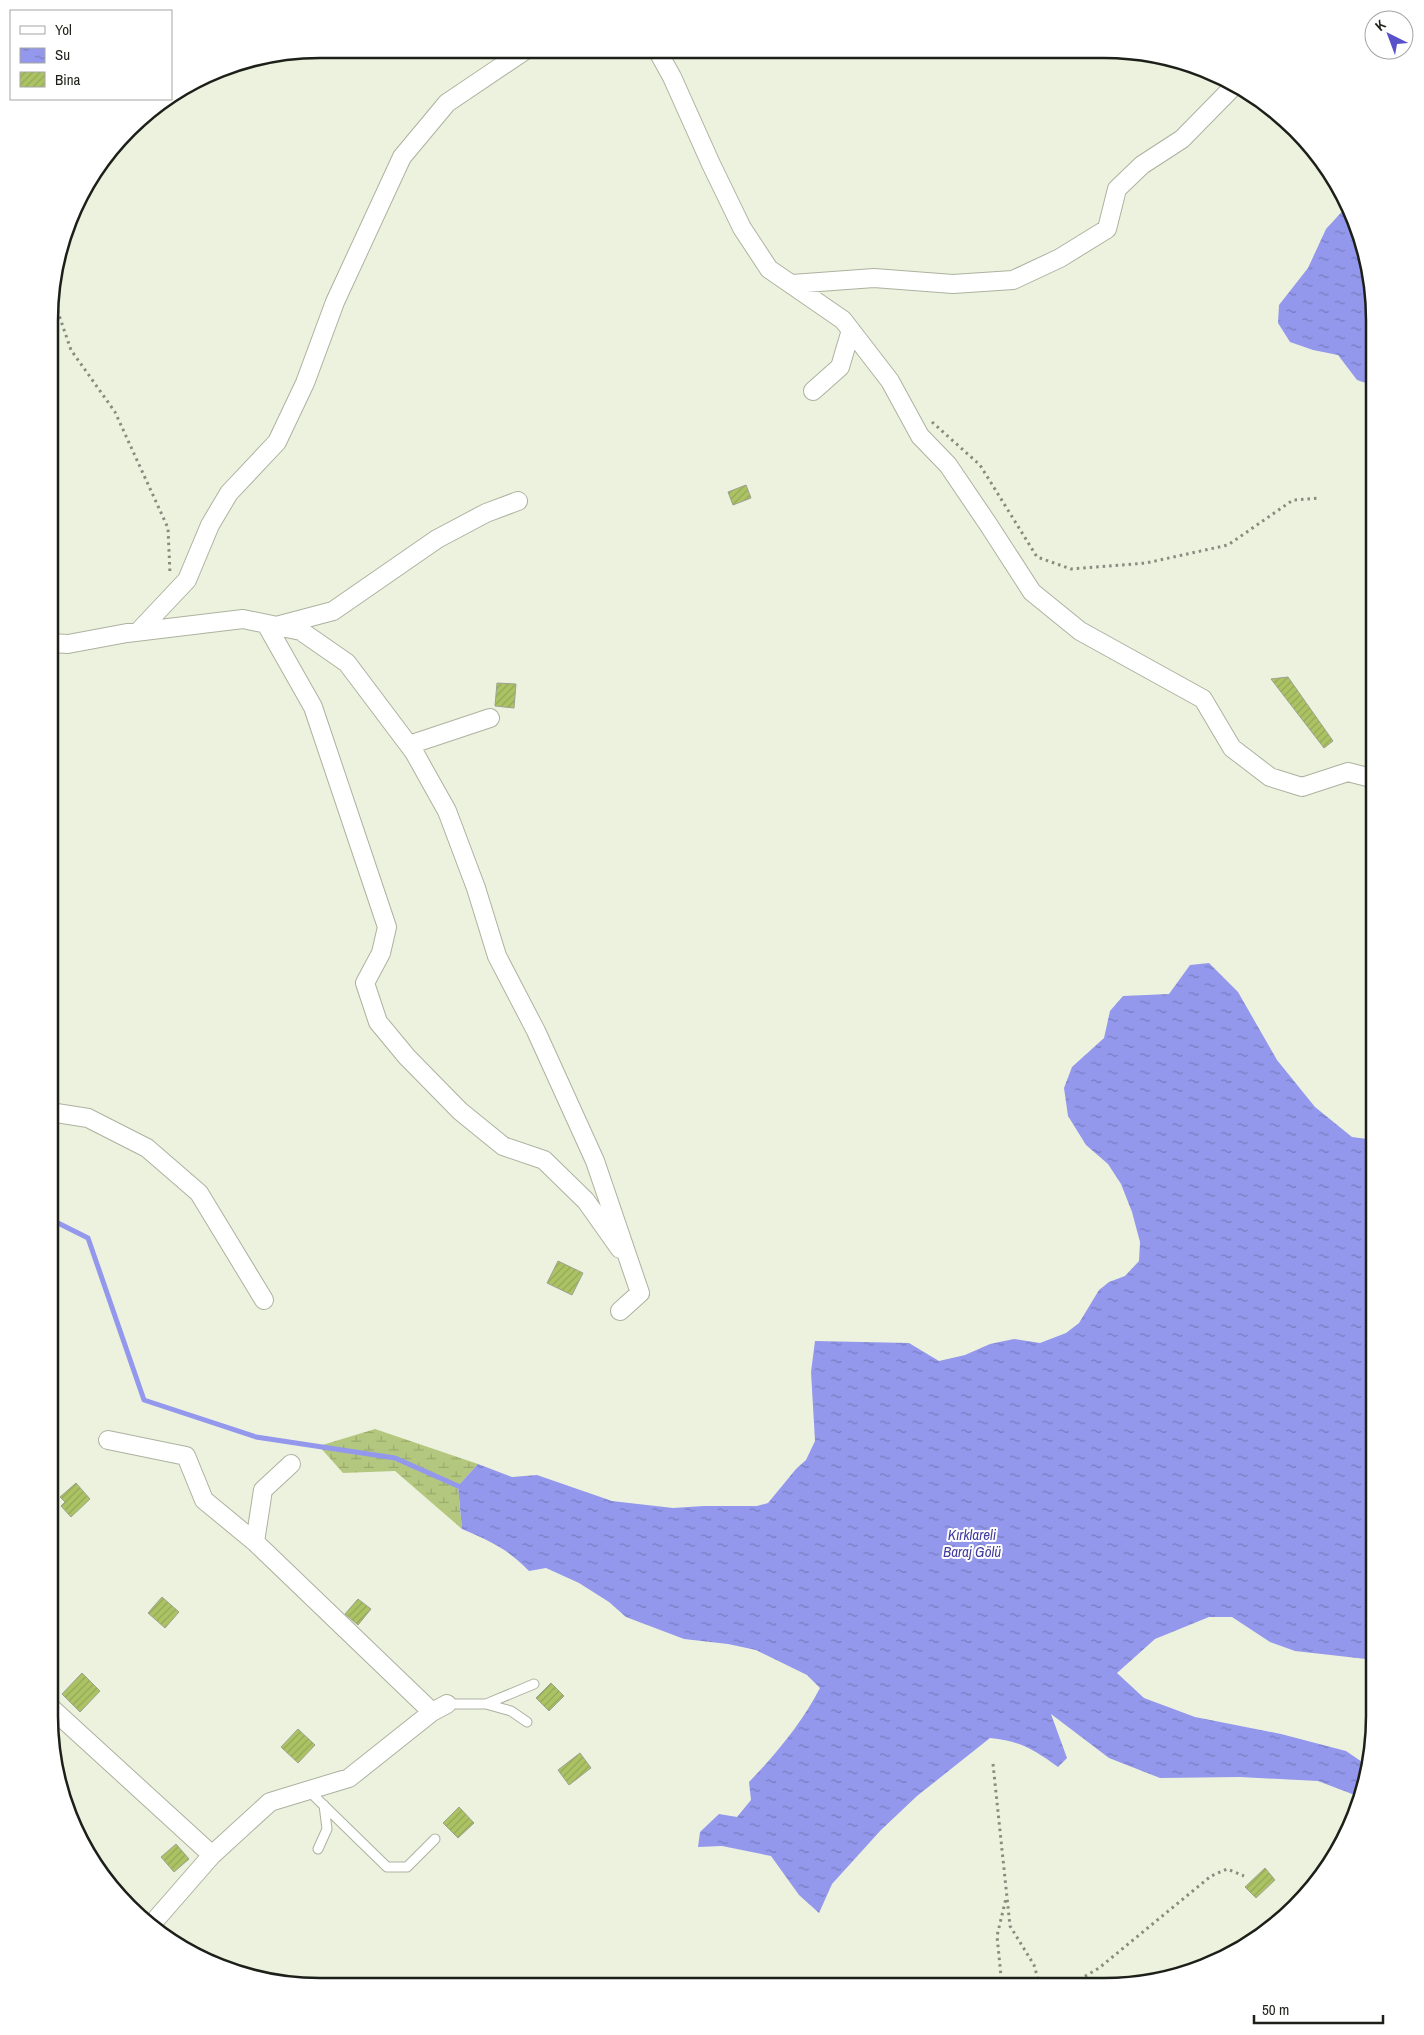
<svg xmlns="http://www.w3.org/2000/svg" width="1424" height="2035" font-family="'Archivo Narrow',sans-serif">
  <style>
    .wetland { fill: url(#wetland-marsh) }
    .water { fill: url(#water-ripples) }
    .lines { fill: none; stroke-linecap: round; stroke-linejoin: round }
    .stream { stroke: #9398ed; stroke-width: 5 }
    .building { fill: url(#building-hatch); stroke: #9ca290 }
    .service-casing { stroke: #acb29f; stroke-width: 11 }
    .minor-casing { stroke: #acb29f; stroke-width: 20 }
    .path { stroke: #888c7e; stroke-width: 3; stroke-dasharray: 2.5 4; stroke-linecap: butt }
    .service { stroke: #fff; stroke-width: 9 }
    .minor { stroke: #fff; stroke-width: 18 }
    .labels { text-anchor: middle; stroke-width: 4; stroke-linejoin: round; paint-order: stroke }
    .water-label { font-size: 15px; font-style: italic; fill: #433d9f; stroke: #fff }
    .rim { fill: none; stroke: #1d2018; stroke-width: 2.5 }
  </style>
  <defs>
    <pattern id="wetland-marsh" width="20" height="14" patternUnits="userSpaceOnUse" patternTransform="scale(1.25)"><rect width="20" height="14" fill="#b4c77e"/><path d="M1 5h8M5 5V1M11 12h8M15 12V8" fill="none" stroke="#9aab6c"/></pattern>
    <pattern id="water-ripples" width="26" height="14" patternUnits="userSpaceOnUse" patternTransform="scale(1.25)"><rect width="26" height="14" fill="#9398ed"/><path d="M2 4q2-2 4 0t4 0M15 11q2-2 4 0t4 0" fill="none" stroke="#777cbf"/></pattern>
    <pattern id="building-hatch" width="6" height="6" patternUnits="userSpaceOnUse" patternTransform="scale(1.25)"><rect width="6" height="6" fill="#acc364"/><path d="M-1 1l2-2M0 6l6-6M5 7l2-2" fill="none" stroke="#94a756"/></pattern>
  </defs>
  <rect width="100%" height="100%" fill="#edf2df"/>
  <path class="wetland" d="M375,1429L478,1464L458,1486L462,1529L395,1471L343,1473L319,1446Z"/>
  <path class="water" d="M1348,205L1370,266L1375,319V386L1357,380L1338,355L1313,350L1290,342L1278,323L1279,305L1308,268L1326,229Z
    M1209,963L1238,992L1277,1060L1315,1107L1352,1137L1375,1140V1660L1295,1651L1270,1642L1232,1617H1209L1155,1639L1117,1673L1144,1698L1195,1717L1281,1734L1346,1751L1368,1766L1360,1797L1318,1781L1240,1777L1160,1778L1109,1758L1051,1714L1067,1758L1058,1767C1033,1749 1020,1741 990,1738L917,1796L881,1830L832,1884L819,1913L799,1895L771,1856L722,1846L698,1847L700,1832L719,1814L737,1817L751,1800L749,1782C776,1754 802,1723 820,1688L807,1675L756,1650L728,1644L684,1639L626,1617L609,1602L579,1583L546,1568L529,1571C508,1549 490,1541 462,1529L458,1486L478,1464L512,1477L537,1475L612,1501L673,1508L704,1506H757L768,1503L796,1469L806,1460L815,1441L811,1372L815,1341L909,1343L939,1361L965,1355L990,1344L1014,1339L1040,1343L1066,1333L1079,1323L1099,1290L1109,1282L1125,1276L1139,1261L1140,1242L1132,1212L1121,1184L1108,1164L1086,1145L1068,1116L1064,1088L1072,1067L1104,1038L1110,1011L1123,996L1169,994L1190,965Z"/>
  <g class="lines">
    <path class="stream" d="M50,1219L88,1238L144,1400L256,1437L395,1458L458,1486"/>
  </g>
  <path class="building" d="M746,485L751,498L733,505L728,492Z
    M1288,677L1333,741L1324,748L1271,679Z
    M497,683L516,684L514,708L495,706Z
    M558,1261L583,1273L572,1295L547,1283Z
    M76,1483L90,1499L71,1517L61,1506L65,1502L60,1497Z
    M162,1597L179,1612L165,1628L148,1613Z
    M358,1599L371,1609L358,1625L345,1614Z
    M82,1673L100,1691L80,1712L62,1694Z
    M551,1683L564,1696L549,1711L536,1698Z
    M298,1729L315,1745L298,1763L281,1747Z
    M580,1753L591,1768L569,1785L558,1770Z
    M459,1807L474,1823L458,1838L443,1823Z
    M176,1844L189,1859L174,1872L161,1857Z
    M1265,1868L1275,1880L1256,1898L1245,1887Z"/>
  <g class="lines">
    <g class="service-casing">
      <path id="service" d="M447,1704H486L534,1684
        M486,1704L511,1711L527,1722
        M308,1790L387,1867H407L435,1839
        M318,1849L327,1829L324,1805"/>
    </g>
    <g class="minor-casing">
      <path id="minor" d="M657,50L672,77L711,164L742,228L769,269L843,320L890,381L920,436L948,465L988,524L1032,592L1080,631L1203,699L1232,748L1270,777L1302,787L1348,772L1375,779
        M792,284L874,278L953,284L1013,280L1060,258L1107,229L1117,189L1142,165L1182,139L1235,85
        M813,391L840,367L851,330
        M266,624L313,707L387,927L381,953L365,983L378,1022L407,1057L460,1111L503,1146L544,1160L586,1201L620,1249
        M280,625L333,611L437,539L486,513L518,501
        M138,632L187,580L210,525L229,493L277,442L305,383L335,302L402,157L447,103L527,49
        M51,643L68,644L127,633L243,619L301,631L347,663L414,752L447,811L476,888L497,956L536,1031L595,1161L640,1293L620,1311
        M409,745L490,718
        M50,1112L88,1118L147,1148L199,1193L264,1300
        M108,1440L186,1456L204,1500L255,1542L432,1712
        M255,1542L263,1490L291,1464
        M49,1706L212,1855
        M151,1925L212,1855L270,1802L349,1778L432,1712L447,1704"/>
    </g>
    <path class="path" d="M51,292L71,350L115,412L168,528L170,574
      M932,422L980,465L1037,557L1071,569L1146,563L1228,545L1293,500L1319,498
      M993,1764L1010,1926L1034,1965L1040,1986
      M1002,1986L997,1936L1006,1898
      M1068,1986L1099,1968L1211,1876L1227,1869L1244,1876"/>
    <use href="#service" class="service"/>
    <use href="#minor" class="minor"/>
  </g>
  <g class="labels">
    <g class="water-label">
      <text x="972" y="1540">Kırklareli<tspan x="972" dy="17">Baraj Gölü</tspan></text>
    </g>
  </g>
  <path d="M0 0H1424V2035H0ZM320 58H1104A262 262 0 0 1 1366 320V1716A262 262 0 0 1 1104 1978H320A262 262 0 0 1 58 1716V320A262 262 0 0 1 320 58Z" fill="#fff" fill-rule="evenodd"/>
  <path class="rim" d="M320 58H1104A262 262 0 0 1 1366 320V1716A262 262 0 0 1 1104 1978H320A262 262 0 0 1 58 1716V320A262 262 0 0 1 320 58Z"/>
  <rect x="10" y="10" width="162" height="90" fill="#ffffff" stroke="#a5a6a3"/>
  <rect x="20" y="26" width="25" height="8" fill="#ffffff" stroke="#a5a6a3"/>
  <text x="55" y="35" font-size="15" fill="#1d2018">Yol</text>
  <rect x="20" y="48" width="25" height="15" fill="url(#water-ripples)" stroke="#a5a6a3"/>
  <text x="55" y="60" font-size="15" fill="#1d2018">Su</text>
  <rect x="20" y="72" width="25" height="15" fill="url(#building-hatch)" stroke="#a5a6a3"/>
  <text x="55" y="85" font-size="15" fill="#1d2018">Bina</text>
  <g transform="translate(1389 35) rotate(318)"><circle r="24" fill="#ffffff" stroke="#a5a6a3"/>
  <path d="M0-4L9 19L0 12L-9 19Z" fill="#5851c9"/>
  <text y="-8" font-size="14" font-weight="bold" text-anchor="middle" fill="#1d2018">K</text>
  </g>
  <path d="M1254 2015v8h129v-8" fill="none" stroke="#1d2018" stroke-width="2.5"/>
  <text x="1262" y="2015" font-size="15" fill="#1d2018" stroke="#ffffff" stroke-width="4" paint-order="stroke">50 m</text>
</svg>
